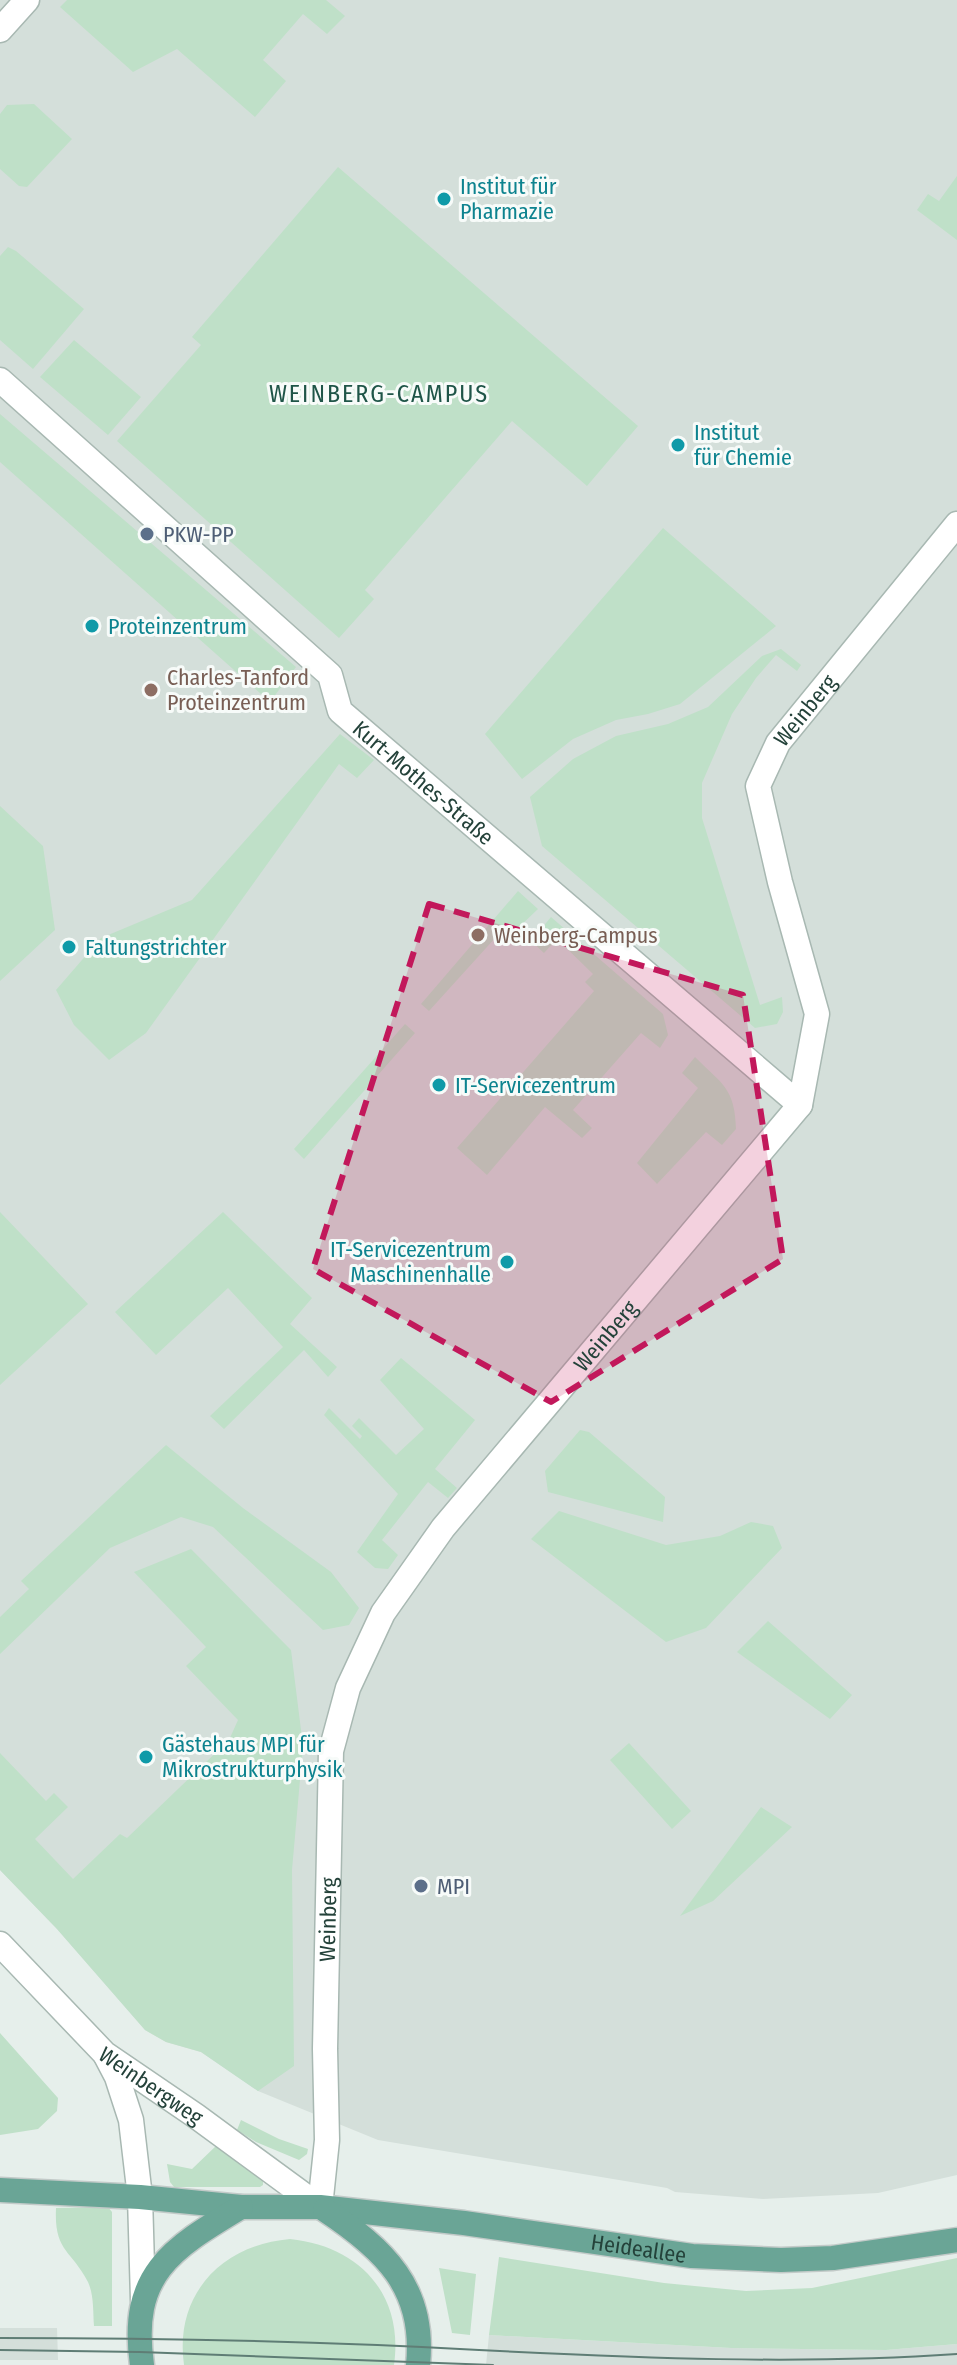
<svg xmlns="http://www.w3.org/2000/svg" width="957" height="2365" font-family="'Fira Sans Condensed',sans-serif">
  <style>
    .built { fill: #d4dfda }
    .green { fill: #bfe0c8 }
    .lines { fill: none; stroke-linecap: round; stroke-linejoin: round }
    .minor-casing { stroke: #a8b8b2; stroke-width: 27 }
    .major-casing { stroke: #c2cac8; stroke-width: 27 }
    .minor { stroke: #fff; stroke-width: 24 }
    .major { stroke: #6aa596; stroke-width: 24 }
    .tram { stroke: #5f7d75; stroke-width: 2 }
    .marked { fill: #c2185b; fill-opacity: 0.2; stroke: #c2185b; stroke-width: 6; stroke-dasharray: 16 10; stroke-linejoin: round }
    .culture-dot { fill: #0f9aa8; stroke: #f7fbf9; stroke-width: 3 }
    .service-dot { fill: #5c6f8a; stroke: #f7fbf9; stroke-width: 3 }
    .education-dot { fill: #8d6e63; stroke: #f7fbf9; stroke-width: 3 }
    .labels { text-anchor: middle; stroke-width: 6; stroke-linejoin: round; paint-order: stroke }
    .culture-label { font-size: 22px; fill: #0d838f; stroke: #f7fbf9; text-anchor: start }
    .service-label { font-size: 22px; fill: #4e5e75; stroke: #f7fbf9; text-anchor: start }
    .education-label { font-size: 22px; fill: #785e54; stroke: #f7fbf9; text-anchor: start }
    .street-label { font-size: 22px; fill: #24423a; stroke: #f7fbf9 }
    .neighbourhood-label { font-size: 24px; letter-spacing: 2px; fill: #1f5548; stroke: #f7fbf9 }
  </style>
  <rect width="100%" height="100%" fill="#e6efeb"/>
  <path class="built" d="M0,0H957V2175L878,2193L763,2199L675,2192L667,2188L378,2140L258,2091L201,2052L166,2042L145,2030L57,1929L0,1870Z
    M0,2328H57L58,2360H0Z
    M489,2335L731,2348L886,2350L957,2344V2365H486Z"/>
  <path class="green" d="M67,0H326L345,16L327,34L303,14L263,60L286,81L255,117L177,49L133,72L60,7Z
    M34,104L72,139L27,187L19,186L0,169V114L7,105Z
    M338,167L638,426L587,486L512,421L365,590L374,599L339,638L117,441L201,345L192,337Z
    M957,176V240L917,210L928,194L939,201Z
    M8,247L16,251L84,309L33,369L0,340V256Z
    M74,340L141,397L108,435L40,377Z
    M0,414L296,667L270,702L0,462Z
    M663,528L776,626L680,704L648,714L616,720L573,739L522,779L485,734Z
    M781,649L801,665L797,671L776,655L756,678L732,714L702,783V818L760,1005L782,997L783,1012L777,1024L755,1028L542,846L530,797L573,759L616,736L668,724L708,707L762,656Z
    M340,734L374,760L357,778L339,764L146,1033L109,1060L74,1025L56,990L101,938L192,900Z
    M0,806L43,846L55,930L0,981Z
    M518,891L538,909L516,930L506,926L429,1011L421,1004Z
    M551,917L663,1014L668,1035L660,1048L641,1033L573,1110L592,1128L582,1138L545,1107L487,1175L457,1148L594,991L585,982L593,974L557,939L544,953L531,941Z
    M405,1024L415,1033L304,1159L294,1149Z
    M695,1057C722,1084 735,1088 736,1129L722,1145L706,1132L657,1184L637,1163L698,1088L682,1073Z
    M0,1212L88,1304L0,1385Z
    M223,1212L312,1298L290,1324L337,1367L328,1377L304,1350L224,1429L210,1416L283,1347L228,1288L156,1355L115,1312Z
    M401,1358L475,1420L435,1469L457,1488L448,1498L428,1482L382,1540L398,1555L388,1569L375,1568L357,1552L398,1494L324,1415L329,1408L360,1439L362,1436L352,1426L359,1418L396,1455L424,1429L380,1380Z
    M580,1430L589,1432L665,1497L663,1522L548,1492L545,1471Z
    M166,1445L243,1508L331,1572L359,1608L349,1625L323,1630L213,1527L181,1517L110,1548L0,1654V1617L29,1589L21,1581Z
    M559,1511L666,1545L720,1536L751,1522L773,1526L782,1548L706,1628L666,1642L531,1539Z
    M191,1549L291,1650L303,1746L292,1870L294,2066L258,2091L201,2052L166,2042L145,2030L57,1929L0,1870V1753L46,1801L54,1793L68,1807L35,1839L73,1879L120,1834L127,1838L229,1740L238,1720L186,1666L206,1647L134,1572Z
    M768,1621L852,1695L830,1719L737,1652Z
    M629,1743L691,1811L672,1829L610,1760Z
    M761,1807L792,1827L713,1901L680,1916Z
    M0,2033L58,2098L57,2111L38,2129L0,2135Z
    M241,2120L279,2139L308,2149L307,2154L299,2160L256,2142L237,2130Z
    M217,2145L263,2180V2185L260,2187H174L170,2182L167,2164L192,2169Z
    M108,2207L112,2212V2326H94C93,2312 94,2295 88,2282C71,2249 54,2252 56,2208Z
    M290,2239C359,2246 404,2294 394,2365H184C174,2294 222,2245 290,2239Z
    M499,2257L664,2283L746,2291L812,2288L957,2258V2344L886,2350L731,2348L489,2335Z
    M439,2268L476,2274L470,2335L452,2333Z"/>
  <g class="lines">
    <g class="minor-casing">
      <g id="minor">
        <path d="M0,30L27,0"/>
        <path id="s1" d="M0,380L330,675L340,711L800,1105"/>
        <path id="s2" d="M0,1944L105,2054L196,2116L320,2207"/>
        <path d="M106,2056L117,2077L131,2120L140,2197L143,2300"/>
        <path id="s3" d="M320,2207L327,2140L325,2049L331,1751L348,1688L383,1613L443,1528L800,1105L817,1014L780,882L758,786L778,743L957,524"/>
      </g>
    </g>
    <g class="major-casing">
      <g id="major">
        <path id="s4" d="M0,2190L140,2197L241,2207H320L464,2223L692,2256L781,2260L833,2258L957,2240"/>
        <path d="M325,2210C384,2249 426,2288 418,2365"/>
        <path d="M142,2365C129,2274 171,2249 241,2207"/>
      </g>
    </g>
    <use href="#minor" class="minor"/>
    <use href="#major" class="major"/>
    <path class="tram" d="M0,2338C160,2338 319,2341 479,2350C638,2358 799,2365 957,2354
      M0,2350L140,2352L493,2365"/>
  </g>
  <path class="marked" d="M429,904L743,995L783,1259L551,1402L313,1269Z"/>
  <g class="culture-dot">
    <circle cx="444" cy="199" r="8"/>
    <circle cx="678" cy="445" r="8"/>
    <circle cx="92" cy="626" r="8"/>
    <circle cx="69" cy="947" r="8"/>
    <circle cx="439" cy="1085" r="8"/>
    <circle cx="507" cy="1262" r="8"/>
    <circle cx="146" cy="1757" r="8"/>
  </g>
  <g class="service-dot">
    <circle cx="147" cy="534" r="8"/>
    <circle cx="421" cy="1886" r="8"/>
  </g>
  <g class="education-dot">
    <circle cx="151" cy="690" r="8"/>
    <circle cx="478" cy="935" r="8"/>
  </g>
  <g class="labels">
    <g class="culture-label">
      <text x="460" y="194">Institut für<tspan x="460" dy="25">Pharmazie</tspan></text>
      <text x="694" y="440">Institut<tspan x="694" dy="25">für Chemie</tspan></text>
      <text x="108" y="634">Proteinzentrum</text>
      <text x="85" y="955">Faltungstrichter</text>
      <text x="455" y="1093">IT-Servicezentrum</text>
      <text x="491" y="1257" text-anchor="end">IT-Servicezentrum<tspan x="491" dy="25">Maschinenhalle</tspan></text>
      <text x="162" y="1752">Gästehaus MPI für<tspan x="162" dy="25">Mikrostrukturphysik</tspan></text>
    </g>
    <g class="service-label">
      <text x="163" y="542">PKW-PP</text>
      <text x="437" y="1894">MPI</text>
    </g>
    <g class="education-label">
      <text x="167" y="685">Charles-Tanford<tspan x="167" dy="25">Proteinzentrum</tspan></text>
      <text x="494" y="943">Weinberg-Campus</text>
    </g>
    <g class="street-label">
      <text dy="8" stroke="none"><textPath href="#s3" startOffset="1680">Weinberg</textPath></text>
      <text dy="8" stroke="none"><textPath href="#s1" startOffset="590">Kurt-Mothes-Straße</textPath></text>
      <text dy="8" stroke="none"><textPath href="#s3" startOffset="960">Weinberg</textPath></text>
      <text dy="8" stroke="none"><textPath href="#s3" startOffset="288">Weinberg</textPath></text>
      <text dy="8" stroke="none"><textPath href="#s2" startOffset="208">Weinbergweg</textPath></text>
      <text dy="8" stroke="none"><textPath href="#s4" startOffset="642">Heideallee</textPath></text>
    </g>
    <g class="neighbourhood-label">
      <text x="379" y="402">WEINBERG-CAMPUS</text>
    </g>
  </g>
</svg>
